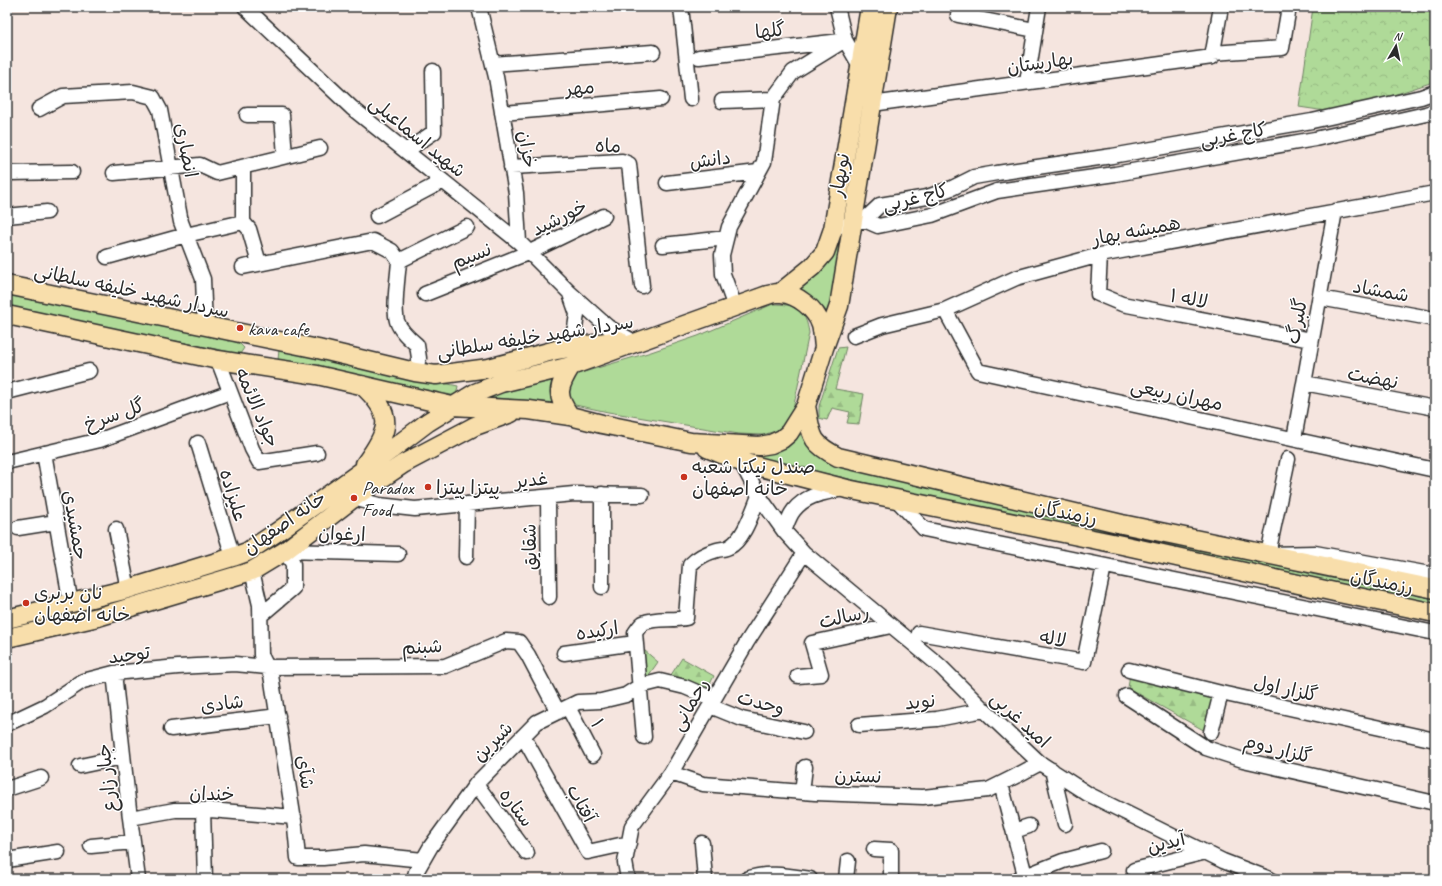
<svg xmlns="http://www.w3.org/2000/svg" width="1442" height="886" font-family="Caveat,'Playpen Sans Arabic',sans-serif">
  <style>
    .green { fill: #afda98; stroke: #6d8262 }
    .forest { fill: url(#forest-firs); stroke: #6d8262 }
    .park { fill: url(#park-crowns); stroke: #6d8262 }
    .lines { fill: none; stroke-linecap: round; stroke-linejoin: round }
    .minor-casing { stroke: #2b2b2b; stroke-width: 17 }
    .major-casing { stroke: #2b2b2b; stroke-width: 21 }
    .minor { stroke: #fff; stroke-width: 14 }
    .major { stroke: #f8deab; stroke-width: 18 }
    .poi-dot { fill: #c8321e; stroke: #fff; stroke-width: 1.5 }
    .labels { text-anchor: middle; stroke-width: 3; stroke-linejoin: round; paint-order: stroke }
    .street-label { font-size: 19px; fill: #2b2b2b; stroke: #fff }
    .poi-label { font-size: 19px; fill: #2b2b2b; stroke: #fff; text-anchor: start }
  </style>
  <defs>
    <pattern id="forest-firs" width="22" height="20" patternUnits="userSpaceOnUse"><rect width="22" height="20" fill="#afda98"/><path d="M5 1l3.5 6h-7zM16 11l3.5 6h-7z" fill="#97bb83"/></pattern>
    <pattern id="park-crowns" width="20" height="18" patternUnits="userSpaceOnUse"><rect width="20" height="18" fill="#afda98"/><path d="M2 6a3 3 0 1 1 6 0M12 15a3 3 0 1 1 6 0" fill="none" stroke="#97bb83"/></pattern>
  </defs>
  <rect width="100%" height="100%" fill="#f5e5df"/>
  <filter id="ink" filterUnits="userSpaceOnUse"><feTurbulence type="fractalNoise" baseFrequency=".025" numOctaves="2"/><feDisplacementMap in="SourceGraphic" scale="8" xChannelSelector="R" yChannelSelector="G"/><feConvolveMatrix kernelMatrix="1 2 1 2 8 2 1 2 1" color-interpolation-filters="sRGB"/></filter>
  <g filter="url(#ink)">
    <path class="green" d="M845,238L830,316C817,299 809,295 789,289L827,263L835,251L838,239Z
      M7,291L226,338L240,344L244,348L240,354L176,341L155,339L7,310Z
      M773,304C796,304 806,310 809,333L791,419L787,425L778,430L763,435L739,434L608,412L575,405L566,400V391L574,375L651,352L698,336Z
      M279,350L458,386L456,396L278,360Z
      M556,377L557,403L484,397Z
      M800,434L809,446L1175,542L1316,575L1435,599V606L900,491L730,451L779,448L792,443Z"/>
    <path class="forest" d="M846,347L835,389L864,394L859,424L847,423L850,412L832,408L827,420L819,418V406L838,348Z
      M644,650L658,662L646,679Z
      M682,658L714,676L707,690L669,678Z
      M1130,673L1216,696L1207,732L1128,688Z"/>
    <path class="park" d="M1313,7H1435V61L1430,83L1339,113L1299,107Z"/>
    <g class="lines">
      <g class="minor-casing">
        <path id="minor" d="M245,7L352,108L519,242L569,292L608,327L629,339
          M479,7L496,77L516,193L519,242
          M681,7L691,99
          M837,7L845,40L860,66
          M958,15L1035,30
          M1213,53L1282,48L1289,7
          M699,57L841,41
          M493,64L653,52
          M1027,82L1039,7
          M722,101L773,99
          M872,104L1212,57L1221,7
          M39,109L63,96L133,92L153,97L160,110L181,222L203,279L205,326
          M502,113L661,99
          M247,115H282L285,156
          M406,151L434,132L433,71
          M243,167V222
          M511,167L622,161L629,164L642,286
          M7,173L72,172
          M114,173L200,165L217,173L320,148
          M667,183L758,172
          M7,216L47,212
          M377,216L443,181
          M864,220L878,226L932,215L997,191L1115,174L1315,139L1426,114L1435,111
          M843,226L864,220L880,205L927,197L952,188L974,177L997,173L1112,156L1312,121L1421,97L1435,92
          M663,245L726,238
          M1100,255L1098,294L1122,304L1311,340
          M107,257L186,235L243,222L249,229L259,263
          M399,261L467,227
          M243,267L373,241L392,251L399,261C398,277 393,307 397,321C400,331 410,339 417,345L419,358L415,372
          M425,294L530,252L604,216
          M1320,298L1435,319
          M735,307L723,274L722,255L729,227L764,162L773,99L793,72L845,40
          M945,310L978,371L1435,470
          M854,336L882,325L945,310L1016,278L1100,255L1435,193
          M566,348L575,328L577,314L570,294
          M218,360L252,449L259,462L317,453
          M1304,383L1435,408
          M7,392L89,371
          M1294,439L1335,211
          M198,443L233,557
          M44,453L71,604
          M1288,459L1268,554L1315,553L1435,575
          M7,462L100,440L230,392
          M741,462L759,496L784,531L804,553L940,666L984,710L1040,763L1088,794L1223,861L1270,879
          M548,497L549,597
          M353,498L379,505L415,509L574,494L642,495
          M896,499L924,529L1435,633
          M18,528L56,522
          M116,529L128,589
          M784,531C787,524 789,516 794,510C807,494 824,493 843,489
          M285,551L398,554
          M466,557L467,504
          M252,571L260,605L261,655L271,675L295,827L298,858H323L364,854L423,860
          M602,587V494
          M260,616L293,588V564L285,551
          M919,633L1084,662L1104,566
          M564,653L635,643
          M1129,670L1221,693L1435,740
          M114,673L130,818L138,879
          M798,676L821,674L812,643L891,626
          M1126,696L1206,748L1243,760L1435,803
          M710,706L742,719L804,732
          M568,707L593,755
          M7,724L45,706L83,681L114,673L178,667L235,664L267,667L445,666L506,641L519,642L528,655L558,712
          M859,725L937,719L984,710
          M171,729L278,716
          M1211,732L1221,693
          M523,736L588,852L629,843
          M644,737L635,633C637,630 640,625 643,623C656,617 672,621 686,618L690,565C698,557 706,553 717,550C721,549 726,549 729,547C744,540 753,510 759,496
          M80,766L123,757
          M1052,770L1065,824
          M671,773L703,784L815,793L923,797L988,790L1016,776L1040,763
          M476,784L527,853
          M1001,784L1025,875
          M7,789L41,778
          M802,792L805,767
          M203,810L205,879
          M130,818L175,810H210L294,817
          M1014,831L1029,826
          M702,843L705,879
          M91,846L133,842
          M874,849L891,850V879
          M7,860L58,852
          M1134,870L1206,852
          M414,879L416,872L431,846L476,784L537,722L578,702L601,701L626,695L640,686L660,681L685,687L713,699
          M628,879L625,862L632,826L671,773L747,642L804,553
          M747,879C767,871 790,876 810,879
          M846,879L848,861
          M1018,879L1063,861L1101,851"/>
      </g>
      <g class="major-casing">
        <path id="major" d="M7,285L318,349L415,372L436,375L489,368L556,350L619,340
          M780,293L812,267L825,252L833,229L870,7
          M7,315L218,360L317,375L452,406L529,410L570,416L602,424L691,442L759,446L771,444L782,439L789,433L806,406L824,348L839,306L888,7
          M362,385C395,415 390,430 365,464
          M806,406C812,436 809,442 838,457L1122,524L1435,589
          M570,416C555,395 558,387 571,366
          M707,448L741,462L847,489L1122,545L1339,593L1435,613
          M7,619L128,589L233,557L247,552L277,532L391,450L428,422L475,393L501,383L571,366L759,298C765,296 774,292 781,293C797,294 816,309 821,325C823,332 823,340 824,347
          M7,638L98,617L252,571L285,551L360,493L403,464L475,426L511,413"/>
      </g>
      <use href="#minor" class="minor"/>
      <use href="#major" class="major"/>
    </g>
  </g>
  <g class="poi-dot">
    <circle cx="240" cy="328" r="4"/>
    <circle cx="684" cy="477" r="4"/>
    <circle cx="428" cy="487" r="4"/>
    <circle cx="354" cy="498" r="4"/>
    <circle cx="26" cy="603" r="4"/>
  </g>
  <g class="labels">
    <g class="street-label">
      <text transform="translate(770 30) rotate(-6)" y="7">گلها</text>
      <text transform="translate(1040 62) rotate(-8)" y="7">بهارستان</text>
      <text transform="translate(580 87) rotate(-5)" y="7">مهر</text>
      <text transform="translate(1233 134) rotate(-10)" y="7">کاج غربی</text>
      <text transform="translate(418 136) rotate(39)" y="7">شهید اسماعیلی</text>
      <text transform="translate(608 145) rotate(2)" y="7">ماه</text>
      <text transform="translate(528 149) rotate(80)" y="7">خزان</text>
      <text transform="translate(187 150) rotate(79)" y="7">انصاری</text>
      <text transform="translate(710 159) rotate(-7)" y="7">دانش</text>
      <text transform="translate(839 175) rotate(-81)" y="7">نوبهار</text>
      <text transform="translate(915 197) rotate(-14)" y="7">کاج غربی</text>
      <text transform="translate(559 217) rotate(-26)" y="7">خورشید</text>
      <text transform="translate(1136 230) rotate(-11)" y="7">همیشه بهار</text>
      <text transform="translate(471 255) rotate(-22)" y="7">نسیم</text>
      <text transform="translate(132 290) rotate(12)" y="7">سردار شهید خلیفه سلطانی</text>
      <text transform="translate(1381 290) rotate(10)" y="7">شمشاد</text>
      <text transform="translate(1189 298) rotate(11)" y="7">لاله ۱</text>
      <text transform="translate(1296 321) rotate(-79)" y="7">گلبرگ</text>
      <text transform="translate(535 336) rotate(-9)" y="7">سردار شهید خلیفه سلطانی</text>
      <text transform="translate(1373 377) rotate(11)" y="7">نهضت</text>
      <text transform="translate(1177 394) rotate(12)" y="7">مهران ربیعی</text>
      <text transform="translate(258 407) rotate(67)" y="7">جواد الائمه</text>
      <text transform="translate(114 414) rotate(-19)" y="7">گل سرخ</text>
      <text transform="translate(531 479) rotate(-6)" y="7">غدیر</text>
      <text transform="translate(234 495) rotate(73)" y="7">علیزاده</text>
      <text transform="translate(1066 512) rotate(11)" y="7">رزمندگان</text>
      <text transform="translate(284 522) rotate(-35)" y="7">خانه اصفهان</text>
      <text transform="translate(76 525) rotate(80)" y="7">جمشیدی</text>
      <text transform="translate(342 533) rotate(2)" y="7">ارغوان</text>
      <text transform="translate(529 547) rotate(-91)" y="7">شقایق</text>
      <text transform="translate(1382 581) rotate(11)" y="7">رزمندگان</text>
      <text transform="translate(844 616) rotate(-12)" y="7">رسالت</text>
      <text transform="translate(597 630) rotate(-8)" y="7">ارکیده</text>
      <text transform="translate(1053 638) rotate(10)" y="7">لاله</text>
      <text transform="translate(422 646) rotate(-3)" y="7">شبنم</text>
      <text transform="translate(129 654) rotate(-7)" y="7">توحید</text>
      <text transform="translate(1286 688) rotate(12)" y="7">گلزار اول</text>
      <text transform="translate(920 701) rotate(-6)" y="7">نوید</text>
      <text transform="translate(761 702) rotate(15)" y="7">وحدت</text>
      <text transform="translate(222 703) rotate(-7)" y="7">شادی</text>
      <text transform="translate(689 704) rotate(-60)" y="7">رحمانی</text>
      <text transform="translate(1021 719) rotate(43)" y="7">امید غربی</text>
      <text transform="translate(598 723) rotate(63)" y="7">۱</text>
      <text transform="translate(492 741) rotate(-45)" y="7">شیرین</text>
      <text transform="translate(1278 748) rotate(14)" y="7">گلزار دوم</text>
      <text transform="translate(306 772) rotate(81)" y="7">شآی</text>
      <text transform="translate(858 775) rotate(2)" y="7">نسترن</text>
      <text transform="translate(106 778) rotate(-96)" y="7">جبار زارع</text>
      <text transform="translate(212 793) rotate(2)" y="7">خندان</text>
      <text transform="translate(582 803) rotate(61)" y="7">آفتاب</text>
      <text transform="translate(517 807) rotate(53)" y="7">ستاره</text>
      <text transform="translate(1166 842) rotate(-14)" y="7">آیدین</text>
    </g>
    <g class="poi-label">
      <text x="248" y="335">kava cafe</text>
      <text x="692" y="473">صندل نیکتا شعبه<tspan x="692" dy="22">خانه اصفهان</tspan></text>
      <text x="362" y="494">Paradox<tspan x="362" dy="22">Food</tspan></text>
      <text x="436" y="494">پیتزا پیتزا</text>
      <text x="34" y="599">نان بربری<tspan x="34" dy="22">خانه اضفهان</tspan></text>
    </g>
  </g>
  <rect width="1442" height="886" fill="none" stroke="#fff" stroke-width="24"/>
  <rect x="12" y="12" width="1418" height="862" fill="none" stroke="#2b2b2b" stroke-width="1.5" filter="url(#ink)"/>
  <g transform="translate(1396 46) rotate(9)" stroke="#ffffff" stroke-width="3" paint-order="stroke">
  <path d="M0-3L7 15L0 10L-7 15Z" fill="#2b2b2b"/>
  <text y="-6" font-size="11" font-weight="bold" text-anchor="middle" fill="#2b2b2b">N</text>
  </g>
</svg>
